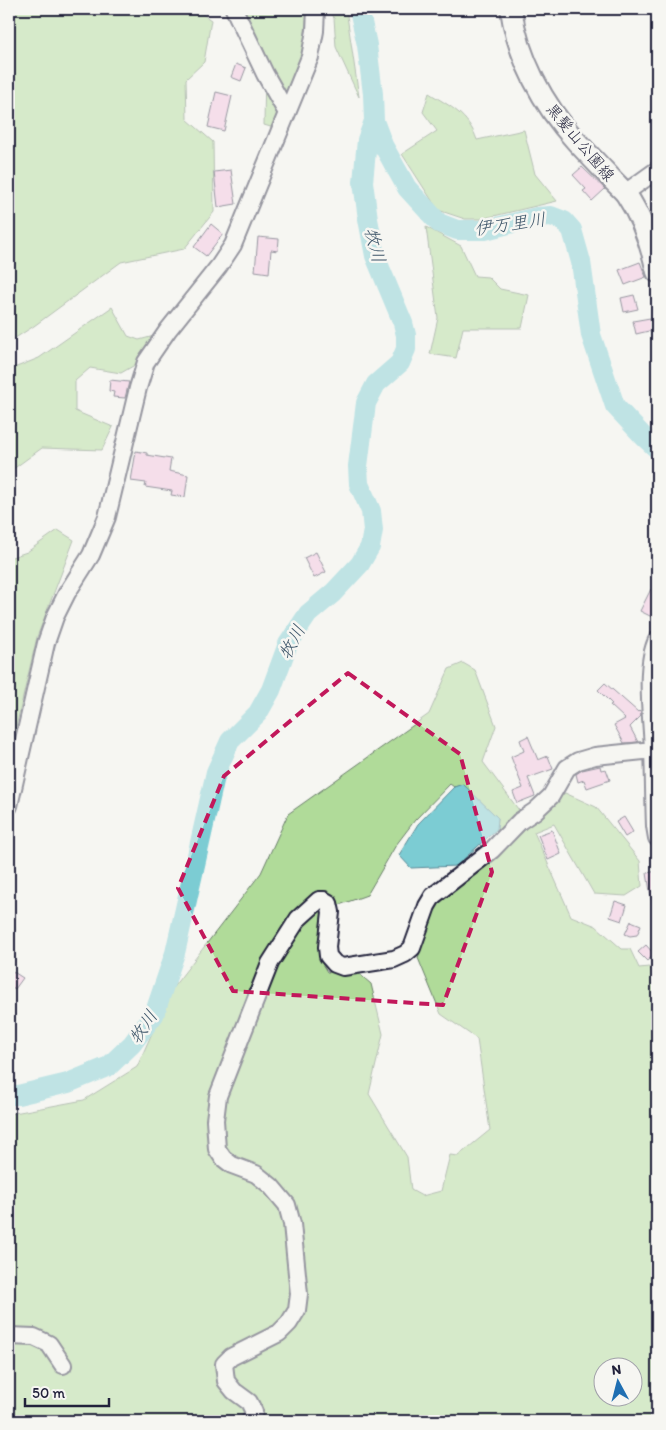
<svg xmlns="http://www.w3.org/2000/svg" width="666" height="1430" font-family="Itim,'Klee One',sans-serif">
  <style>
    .green { fill: #b0db99; stroke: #697e6a; fill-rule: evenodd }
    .water { fill: #7bccd3; stroke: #578896 }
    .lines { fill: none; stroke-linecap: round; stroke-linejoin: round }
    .river { stroke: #7bccd3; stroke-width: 20 }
    .building { fill: #f3c1e1; stroke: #22223b }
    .minor-casing { stroke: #22223b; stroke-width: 20 }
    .major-casing { stroke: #22223b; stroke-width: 24 }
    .minor { stroke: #f6f6f2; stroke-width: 16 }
    .major { stroke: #f6f6f2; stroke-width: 20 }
    .marked { fill: none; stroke: #c2185b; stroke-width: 4; stroke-dasharray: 10 6; stroke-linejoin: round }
    .labels { text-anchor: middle; stroke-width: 5; stroke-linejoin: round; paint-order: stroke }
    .street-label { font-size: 16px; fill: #22223b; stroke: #f6f6f2 }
    .water-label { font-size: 18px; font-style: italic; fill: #3d5569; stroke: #f6f6f2 }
  </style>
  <rect width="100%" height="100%" fill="#f6f6f2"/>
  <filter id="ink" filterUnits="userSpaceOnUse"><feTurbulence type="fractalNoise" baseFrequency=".02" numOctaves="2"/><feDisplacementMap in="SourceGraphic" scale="10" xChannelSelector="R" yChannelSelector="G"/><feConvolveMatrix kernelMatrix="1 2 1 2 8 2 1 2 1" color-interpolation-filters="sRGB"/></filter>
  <g filter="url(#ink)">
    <path class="green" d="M9,9H195L211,20L204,62L186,79L187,119L213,142L214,212L184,249L121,262L34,326L9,342Z
      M240,9H307L303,55L274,128L264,125L265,66Z
      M326,9H346L359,97L336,47L334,18Z
      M429,93C451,107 468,114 477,140L524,130L535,174L557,201L481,219H465L438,210L402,154L437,131L423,112Z
      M426,227L461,246L475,276L488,277L500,289L529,295L522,328H463L456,358L430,354L438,318Z
      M112,307L128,336L139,340L154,336L140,362L121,373L90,368L75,381V411L113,427L102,450L42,448L9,472V370L39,358Z
      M58,530L74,540L37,637L9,757V558L27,552Z
      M463,663L475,670L496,726L483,762L521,813L502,831L497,829L498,818L463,785L454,787L450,784L415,820L396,845L367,895L328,909L321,962L327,972H357L371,984L383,1034L369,1094L407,1157L411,1190L422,1196L441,1191L450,1155L458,1156L490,1130L477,1039L441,1014L418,958L433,908L530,815L565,793L596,807L640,861L642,886L626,896L594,894L554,824L534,832L571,916L596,926L622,949H630L639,968L649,967L657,975V1421H9V1114L84,1100L137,1067L171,990L261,873L288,814L429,714L449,669ZM604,1368H634V1398H604Z"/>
    <path class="water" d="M463,784L498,818L497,829L456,866L411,868L399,855L418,824L454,787Z"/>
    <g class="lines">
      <path class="river" d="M359,9L367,45L373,94L374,121L383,145L407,188L439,223L457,230H485L537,217L551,216L564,221L572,230L581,262L591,335L615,406L645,438L657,449
        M9,1095H18L68,1083L109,1066L132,1044L154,1015L175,953L216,772L230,741L258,713L271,690L288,644L308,614L333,593L360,564L370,547L373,530L371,511L359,484L358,466L366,403L376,384L400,363L406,349V335L403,323L375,256L368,219L363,182L367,140L374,121"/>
    </g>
    <path class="building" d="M236,64L246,68L241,81L231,77Z
      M216,92L232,96L224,131L208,127Z
      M582,167L605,189L592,201L583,191L586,189L573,175Z
      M231,170L236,204L218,207L214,172Z
      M211,224L223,234L206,256L194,247Z
      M258,237L279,239L278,251L271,250L269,273L255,271Z
      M640,262L646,277L625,285L619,270Z
      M634,295L638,309L624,312L621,298Z
      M650,318L653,330L636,334L633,321Z
      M110,380L129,382L125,398L113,397L114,392L109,391Z
      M136,451L147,453V455L171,459L169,471L188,475L185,497L171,495L172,491L145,487L146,483L131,481Z
      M316,552L326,572L314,578L304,558Z
      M651,589L657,592V612L654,618L640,611Z
      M605,683L638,712L640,710L641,716L630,727L638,742L624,743L614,725L625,719L610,705L612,704L598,690Z
      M528,736L538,760L548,756L553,769L528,778L535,796L517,803L513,792L523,788L511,757L524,751L520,740Z
      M600,766L601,770L606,769L610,780L587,788L584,780L578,782L576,774L582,770Z
      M624,817L633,832L625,837L616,822Z
      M552,830L561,854L548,860L538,835Z
      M657,871V904H652L647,873Z
      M615,901L627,905L622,921L610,917Z
      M631,921L641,925L637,935L630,936L625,934Z
      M646,945L654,954L647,961L638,952Z
      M9,969L23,978L15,989L9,985Z"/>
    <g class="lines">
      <g class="minor-casing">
        <path id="minor" d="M234,9L265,74L287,113
          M625,193L657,170
          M657,640C644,666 652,720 653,750C654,775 654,801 655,826L657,838
          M9,806L46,643L55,617L67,593L91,555L107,517L138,388L146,362L168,330L219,266L233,245L310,57L315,31L316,9
          M9,1336L34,1337L49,1344L63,1365
          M250,1421L254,1412L249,1402L234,1391L226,1381L224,1364L231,1357L279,1333L289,1323L297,1310L299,1294L292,1224L287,1205L271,1186L256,1174L232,1165L223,1158L217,1149L215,1120L218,1096L270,963L298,919L319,900H324L329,903L331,912L327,947L328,956L335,964L343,967L394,959L405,954L412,948L427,906L433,896L492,850L520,821L535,811L551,796L567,768L578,761L595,756L653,750"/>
      </g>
      <g class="major-casing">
        <path id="major" d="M511,9C518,58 543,105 576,141C587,153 599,165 610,177C615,183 621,188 626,194C642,218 651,244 657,272"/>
      </g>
      <use href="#minor" class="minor"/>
      <use href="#major" class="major"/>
    </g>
  </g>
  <path d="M0 0H666V1430H0ZM348,673L460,754L492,872L443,1005L233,991L178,888L224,776Z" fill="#f6f6f2" fill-opacity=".55" fill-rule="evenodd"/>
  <path class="marked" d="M348,673L460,754L492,872L443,1005L233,991L178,888L224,776Z"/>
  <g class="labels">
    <g class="street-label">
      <text transform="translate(581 142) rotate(50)" y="6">黒髪山公園線</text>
    </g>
    <g class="water-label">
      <text transform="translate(510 224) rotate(-8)" y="6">伊万里川</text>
      <text transform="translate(375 245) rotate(76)" y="6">牧川</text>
      <text transform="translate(292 642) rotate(-62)" y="6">牧川</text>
      <text transform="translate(143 1027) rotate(-56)" y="6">牧川</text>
    </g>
  </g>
  <rect width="666" height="1430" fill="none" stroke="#f6f6f2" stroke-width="30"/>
  <rect x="15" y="15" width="636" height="1400" fill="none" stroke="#22223b" stroke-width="2" filter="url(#ink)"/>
  <g transform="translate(618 1382) rotate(353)"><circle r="24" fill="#f6f6f2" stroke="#a1a1a9"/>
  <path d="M0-4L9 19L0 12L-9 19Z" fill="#1f6fb2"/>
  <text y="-8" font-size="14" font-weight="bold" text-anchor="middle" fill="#22223b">N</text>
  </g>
  <path d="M25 1398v8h84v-8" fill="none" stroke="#22223b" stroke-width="2.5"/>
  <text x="32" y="1398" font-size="15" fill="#22223b" stroke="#f6f6f2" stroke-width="4" paint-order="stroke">50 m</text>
</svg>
